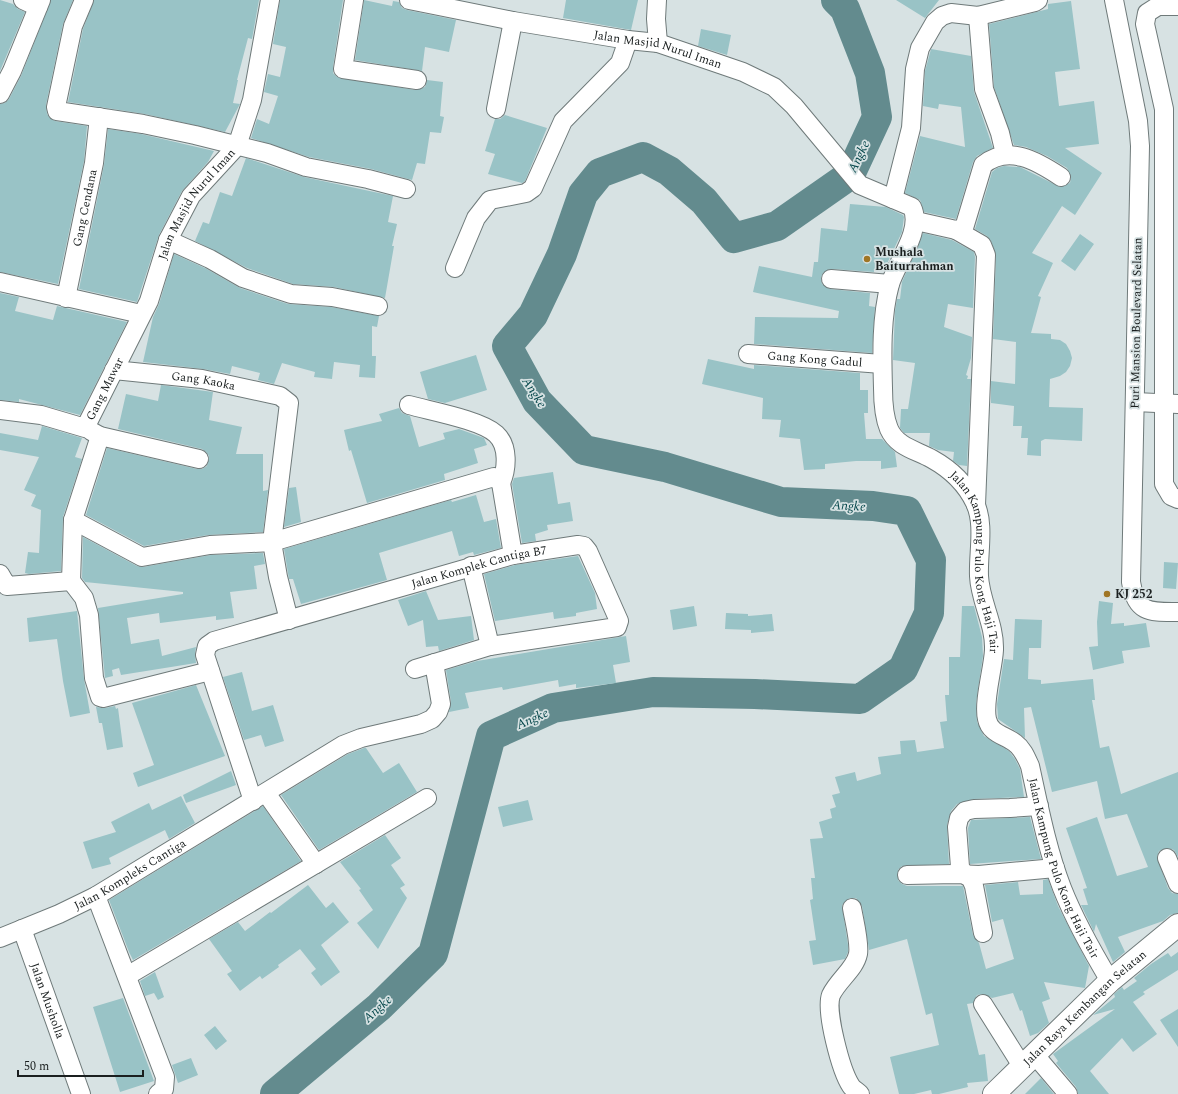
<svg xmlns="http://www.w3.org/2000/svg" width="1178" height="1094" font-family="Spectral,serif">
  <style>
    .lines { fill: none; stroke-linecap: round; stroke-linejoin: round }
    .river { stroke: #638b8e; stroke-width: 30 }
    .building { fill: #99c3c6 }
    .minor-casing { stroke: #6f7a7a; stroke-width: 20 }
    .major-casing { stroke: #6f7a7a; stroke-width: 24 }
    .minor { stroke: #fff; stroke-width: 18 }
    .major { stroke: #fff; stroke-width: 22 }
    .poi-dot { fill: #a07625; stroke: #d7e2e3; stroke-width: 1.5 }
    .labels { text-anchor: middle; stroke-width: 3.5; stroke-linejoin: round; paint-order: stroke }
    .street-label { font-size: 12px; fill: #1a1f1f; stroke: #d7e2e3 }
    .poi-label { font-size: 12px; font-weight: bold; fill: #1a1f1f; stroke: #d7e2e3; text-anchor: start }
    .water-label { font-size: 13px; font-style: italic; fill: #04464a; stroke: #d7e2e3 }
  </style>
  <rect width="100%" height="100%" fill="#d7e2e3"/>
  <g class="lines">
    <path class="river" d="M275,1094L379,1007L433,954L491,736L553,708L653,692L755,694L860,699L903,669L929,613L931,560L907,511L873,506L781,502L665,467L584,450L537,401L507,346L533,315L562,254L583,194L600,173L643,157L669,171L704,201L734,238L777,226L850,175L877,117L870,73L845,9L836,0"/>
  </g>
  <path class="building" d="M0,0L13,4L18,9L25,12L0,71Z
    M51,0H73L63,24L46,105L47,114L50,118L55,121L87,126L84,161L58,284L0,272V104L5,103L9,99L21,76Z
    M94,0H259L252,39L248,38L237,80H238L233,103L240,104L225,132L145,114L68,102L83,29Z
    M280,0H343L333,67V73L337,77L415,90L425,87L427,80L443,82L440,116L444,117L441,133L430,132L425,164L417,163L412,180L371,169L309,157L251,138L257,119L269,124L278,96L264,92L268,74L280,77L286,47L273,44Z
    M364,0L392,6L393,1L399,2L402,8L407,10L456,20L449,52L425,47L422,71L355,60Z
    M566,0H638L631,30L563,18Z
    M896,0H939L925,18Z
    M1071,1L1080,69L1055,72L1059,106L1094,101L1099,144L1065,148L1102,173L1075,215L1062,206L1032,253L1053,263L1038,296L1041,297L1031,333L1051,334V339L1060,340L1066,344L1070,351L1072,358L1070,366L1066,372L1060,376L1050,379L1049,407L1083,408L1082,441L1045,439L1041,441V456L1027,455L1028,438H1021L1022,426H1013L1014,406L991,403V381L1015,384L1016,342L993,339L996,255L991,241L987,236L975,229L992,172L997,168L1004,166L1020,167L1060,187L1070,183L1071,177L1067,168L1047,156L1026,147L1014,145L994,87L989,24L1048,9V4Z
    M701,29L731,35L727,55L698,46Z
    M931,49L971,56L974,92L993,148L977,156L973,162L956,219L924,212L920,200L905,193L920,136L965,147L961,107L939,104L938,109L923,106L925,71Z
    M505,115L547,128L525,181L522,183L488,174L495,154L485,151L495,119H500Z
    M108,129L141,134L214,151L208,162L182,191L159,235L137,302L79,289L104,165Z
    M246,158L304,177L393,196L388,222L397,224L392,246H394L385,298L334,287L293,284L247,268L195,241L203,222L209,224L220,192L232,196Z
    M850,204L886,207L903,215L904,217L902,232L884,270L874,269V272L832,269L823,273L821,278L822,284L830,289L870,293L869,306L875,307L872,353L754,344L755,317L838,318L839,311L753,292L759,266L812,277L814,262H818L821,228L847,231Z
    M923,233L952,240L974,252L975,257L973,308L948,304L944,327L972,337L971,358L966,375L968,376L967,379H971L967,466L959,465L953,461L954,452L938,450L929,446L930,433H904L900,428L901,409H908L915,363L893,360L895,311L897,299H900L902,282Z
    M1080,234L1094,244L1075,271L1061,261Z
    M174,254L205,268L240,288L288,304L331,307L379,316L377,327L372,326V356H376L375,378L359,377L360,365L334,362L332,379L314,377L315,372L282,363L274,384L258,380L260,373L232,366L230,374L203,369L143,362L153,317L159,304Z
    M0,293L19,297L15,311L53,320L57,306L127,322L80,415L19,399V402L0,400Z
    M476,355L487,390L445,403L428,399L420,372Z
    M708,359L754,369V365L860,373V390H868V413H864L866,439H882L895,452L897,467L881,469V461H856L825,464V469L804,470L800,439L779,437L781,420L762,419L763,398L702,384Z
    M161,385L213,392L209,420L242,427L236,454H263V491L268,490L263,532L208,535L144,546L86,515L107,448L197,469H202L207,466L209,456L206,452L202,449L118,429L126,394L158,401Z
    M399,408L402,413L410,416L419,447L445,439L443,433L459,429L484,438L487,445L474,449L478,463L444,474L445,480L367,503L351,450L349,451L344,430L382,421L379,414Z
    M42,426L82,438L75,457L82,459L63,517L61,571L29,574L25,573L28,552L39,553L41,510L31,506L36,495L24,490L39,457L0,450V433L38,440Z
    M553,472L558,504L570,502L573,521L547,525L548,530L535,534L536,541L522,543L512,484L514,478Z
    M296,487L301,522L284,527L289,488Z
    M476,495L484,522L496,519L501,548L474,555L473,552L459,556L452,531L379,553L387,580L301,604L293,579H289L284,549L451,500L452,502Z
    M83,537L137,566L143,567L211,555L263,553L265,564L254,566L257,589L230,592L234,618L216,620V616L160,623L159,613L127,618L131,644L159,639L162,656L196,647L195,653L196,663L121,675L119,668L112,670L113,676L105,678L98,608L183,594V592L85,582L82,578Z
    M578,556L595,593L597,609L576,613V616L554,619L553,612L495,621L484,574L515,565Z
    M1164,562L1178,563L1176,589L1163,588Z
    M426,591L438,620L471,616L474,640L439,651L438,646L426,647L423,620L408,626L398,600Z
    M1099,601L1113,603L1111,624L1124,623V626L1146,623L1150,647L1122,651L1124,663L1093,670L1089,647L1098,646L1097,622Z
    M694,606L697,626L673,630L670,610Z
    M962,606H974L982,637L983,656L976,703L977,722L984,736L1009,751L1015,759L1020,769L1024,797L974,799L957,804L951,811L947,825L949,864L902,866L898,870V880L902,884L907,886H963L973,935L979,943L986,969L1014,959L1003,919L992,922L985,885L1018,882L1020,895L1043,894V880L1048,879L1058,906L1089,966L1085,988L1044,982L1050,999L1042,1002L1049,1023L1038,1033L1030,1036L1022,1010L1020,1011L1013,993L992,998L983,994L977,995L973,1003L967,1004L979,1055L985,1054L988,1081L967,1083L968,1087L939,1094H932L931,1090L914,1094H899L890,1057L939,1045L932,1013L926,1015L907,939L869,950L862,906L856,898H850L842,905L848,945V952L845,959L813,965L809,941L816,940L810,900L813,899L811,878H815L810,839L823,838L819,822L832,818L830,809L836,807L832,795L840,793L835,777L855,772L857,781L881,774L878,757L901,754L900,741L915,740L917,752L944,748L940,722L947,721L945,695H949V657H960Z
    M77,611L84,679L90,713L70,717L63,681L57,639L29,642L27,618Z
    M726,613L748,614V616L772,614L774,631L751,633V630L725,629Z
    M1015,619L1042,620L1041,648H1029L1028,679L1041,680V684L1093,679L1095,700H1092L1100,748L1109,746L1121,794L1178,772V857L1174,850L1168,848L1159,851L1157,857L1168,888L1172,893L1178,894V913L1170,915L1163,921L1118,937L1125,952L1113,962L1096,924L1094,932L1081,905H1088L1083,889L1087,888L1066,828L1097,817L1117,876L1148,867L1127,814L1105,819L1097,781L1052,792L1031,707L1024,708L1025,738L998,719L997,704L1004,659L1013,660Z
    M626,636L630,662L613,665L616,683L576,688V684L559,687L558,680L503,690L502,687L465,693L469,708L449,712L451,702L446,670L477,661Z
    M242,672L252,711L273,705L284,741L265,747L261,735L244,740L223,677Z
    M196,685L225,756L138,787L133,773L154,765L132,703Z
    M115,706L116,709L118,708L123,747L107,750L102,723H99L96,707L105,708Z
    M364,748H366L383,773L399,763L417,792L319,850L281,795L348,754Z
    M231,771L236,785L186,803L183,795Z
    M181,796L195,823L169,839L165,830L109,858L111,864L92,869L83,842L116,832L111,822L149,803L152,810Z
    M528,800L533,820L503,827L498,807Z
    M263,806L301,861L133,960L129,952L109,900Z
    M1030,817L1041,859L970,864L968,828L971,820Z
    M385,835L401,858L391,865L405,885L400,888L407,898L378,949L357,923L373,910L359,890L361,889L340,862Z
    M308,885L326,908L333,902L349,922L321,945L340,972L321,986L311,973L316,969L300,949L278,965L279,967L262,979L260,976L240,991L227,974L232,971L209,939L238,922L245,931L270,912L271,913Z
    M1178,952V970L1143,992L1145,994L1133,1002L1157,1034L1133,1052L1122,1038L1090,1071L1109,1094H1078L1076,1087L1056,1063L1058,1061L1053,1054L1115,1009L1093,1015L1115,997L1114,994L1122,987L1124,990L1137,981L1134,978L1151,964L1168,953L1171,957Z
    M155,972L164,997L158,1000L154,993L145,996L140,981Z
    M123,998L154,1081L120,1092L93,1007Z
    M1178,1009V1047L1160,1020Z
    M215,1026L227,1041L216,1050L204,1035Z
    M191,1058L198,1075L178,1083L172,1065Z
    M1041,1078L1054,1094H1025Z"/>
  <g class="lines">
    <g class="minor-casing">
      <g id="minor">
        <path d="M23,0L38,7"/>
        <path d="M84,0L73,26L56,107L57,111L143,124L195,135L267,153L306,167L368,179L406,189"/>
        <path d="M354,0L343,69L417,80"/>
        <path id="s1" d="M409,0L513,21L628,40L658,43L743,72L774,87L794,106L860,185L912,207C923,230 897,262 890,284C881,317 882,354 883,388C883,401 884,417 889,429C897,447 916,450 932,459C950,469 966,484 975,503C985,524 978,553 979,576C980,601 995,624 994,650C993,669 983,702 987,719C990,734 1005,735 1015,743C1023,749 1026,757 1030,766C1039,807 1047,849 1062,888C1075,921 1092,951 1110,981"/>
        <path d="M657,0L656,19L658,43"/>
        <path d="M1114,0L1138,121L1140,146L1131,582C1136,614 1151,612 1178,612"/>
        <path d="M1178,6H1158L1147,13L1145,24L1164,109V484L1171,496L1178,499"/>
        <path d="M978,16L984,89L1000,133L1005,154"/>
        <path d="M0,94L12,71L41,0"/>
        <path d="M496,109L513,21"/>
        <path d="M893,199L911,128L915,69L920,48L935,22L942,16L951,13L978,16L1035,2L1038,0"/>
        <path d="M916,221L956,230L964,228L983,165C1008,144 1037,161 1061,177"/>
        <path d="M956,230L982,245L986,255L976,505"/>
        <path d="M168,240L210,259L243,278L291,294L332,297L378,306"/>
        <path d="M455,268L476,218L490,200L526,193L533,188L563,121L620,63L628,40"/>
        <path d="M831,279L890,284"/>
        <path d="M0,282L141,314"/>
        <path id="s2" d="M66,298L94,163L99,117"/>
        <path id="s3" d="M748,354L882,364"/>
        <path id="s4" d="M114,370L202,379L280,396L289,403L272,542L494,477L501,483L513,555"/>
        <path d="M1135,402L1178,404"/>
        <path d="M409,405C430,411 481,420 496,434C509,446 507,469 501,483"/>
        <path id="s5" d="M0,410L41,415L85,428L149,301L168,240L191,196L237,146L252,100L270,0"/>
        <path d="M91,431L100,436L199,459"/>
        <path d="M73,520L142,557L210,545L272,542L278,577L289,620"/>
        <path d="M471,566L490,646"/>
        <path d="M0,574L7,586L71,581L84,598L89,615L94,678L100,697L103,698L210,671"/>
        <path d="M71,581L73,520L100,436"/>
        <path d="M266,793L316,864"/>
        <path id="s6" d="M253,801L205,655L207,646L214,641L513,555L578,545L584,546L588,551L619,621L617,627L490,646L415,669"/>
        <path d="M1167,858L1178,884"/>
        <path d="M907,875L955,874L979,875L1055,868"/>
        <path d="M96,896L165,1077L164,1089L158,1094"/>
        <path d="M852,908C854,920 860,943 858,954C855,969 838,980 831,995C825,1011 841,1071 851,1086C853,1089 857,1091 860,1094"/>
        <path id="s7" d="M22,929L81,1094"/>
        <path d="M983,933L974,886L971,879L964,874L960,867L957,827L959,818L965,811L974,809L1010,808L1039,806"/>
        <path id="s8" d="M0,938L59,914L96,896L343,745L361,738L421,724L432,719L438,712L441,704L434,663"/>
        <path d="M127,976L427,798"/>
        <path d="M983,1004L1022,1066"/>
        <path d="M1034,1054L1068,1094"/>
      </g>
    </g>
    <g class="major-casing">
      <g id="major">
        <path id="s9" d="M994,1094L1110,981L1178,925"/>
      </g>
    </g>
    <use href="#minor" class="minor"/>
    <use href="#major" class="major"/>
  </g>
  <g class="poi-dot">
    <circle cx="867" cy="259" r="4"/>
    <circle cx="1107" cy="594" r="4"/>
  </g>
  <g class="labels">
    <g class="street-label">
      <text dy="4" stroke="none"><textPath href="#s1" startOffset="254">Jalan Masjid Nurul Iman</textPath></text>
      <text dy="4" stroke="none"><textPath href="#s5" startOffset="339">Jalan Masjid Nurul Iman</textPath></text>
      <text dy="4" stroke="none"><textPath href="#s2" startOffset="92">Gang Cendana</textPath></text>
      <text transform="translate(1136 323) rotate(-89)" y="4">Puri Mansion Boulevard Selatan</text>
      <text dy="4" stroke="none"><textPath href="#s3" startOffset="67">Gang Kong Gadul</textPath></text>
      <text dy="4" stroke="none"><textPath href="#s4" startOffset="90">Gang Kaoka</textPath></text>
      <text dy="4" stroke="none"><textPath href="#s5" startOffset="131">Gang Mawar</textPath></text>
      <text dy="4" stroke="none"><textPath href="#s1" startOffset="966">Jalan Kampung Pulo Kong Haji Tair</textPath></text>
      <text dy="4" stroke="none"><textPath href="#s6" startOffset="447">Jalan Komplek Cantiga B7</textPath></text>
      <text dy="4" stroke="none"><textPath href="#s1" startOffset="1302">Jalan Kampung Pulo Kong Haji Tair</textPath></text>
      <text dy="4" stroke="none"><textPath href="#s8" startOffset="145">Jalan Kompleks Cantiga</textPath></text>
      <text dy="4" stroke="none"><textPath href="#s7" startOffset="76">Jalan Musholla</textPath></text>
      <text dy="4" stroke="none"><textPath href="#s9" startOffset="125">Jalan Raya Kembangan Selatan</textPath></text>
    </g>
    <g class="poi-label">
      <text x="875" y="256">Mushala<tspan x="875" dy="14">Baiturrahman</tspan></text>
      <text x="1115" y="598">KJ 252</text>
    </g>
    <g class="water-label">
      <text transform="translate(858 156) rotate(-64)" y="5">Angke</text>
      <text transform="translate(535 392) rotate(57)" y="5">Angke</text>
      <text transform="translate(849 505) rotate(3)" y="5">Angke</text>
      <text transform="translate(532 718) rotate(-24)" y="5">Angke</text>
      <text transform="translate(377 1008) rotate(-42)" y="5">Angke</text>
    </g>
  </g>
  <path d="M18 1070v6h125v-6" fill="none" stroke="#1a1f1f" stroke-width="2"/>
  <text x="24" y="1070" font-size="12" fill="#1a1f1f" stroke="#d7e2e3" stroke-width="3" paint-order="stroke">50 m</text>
</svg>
